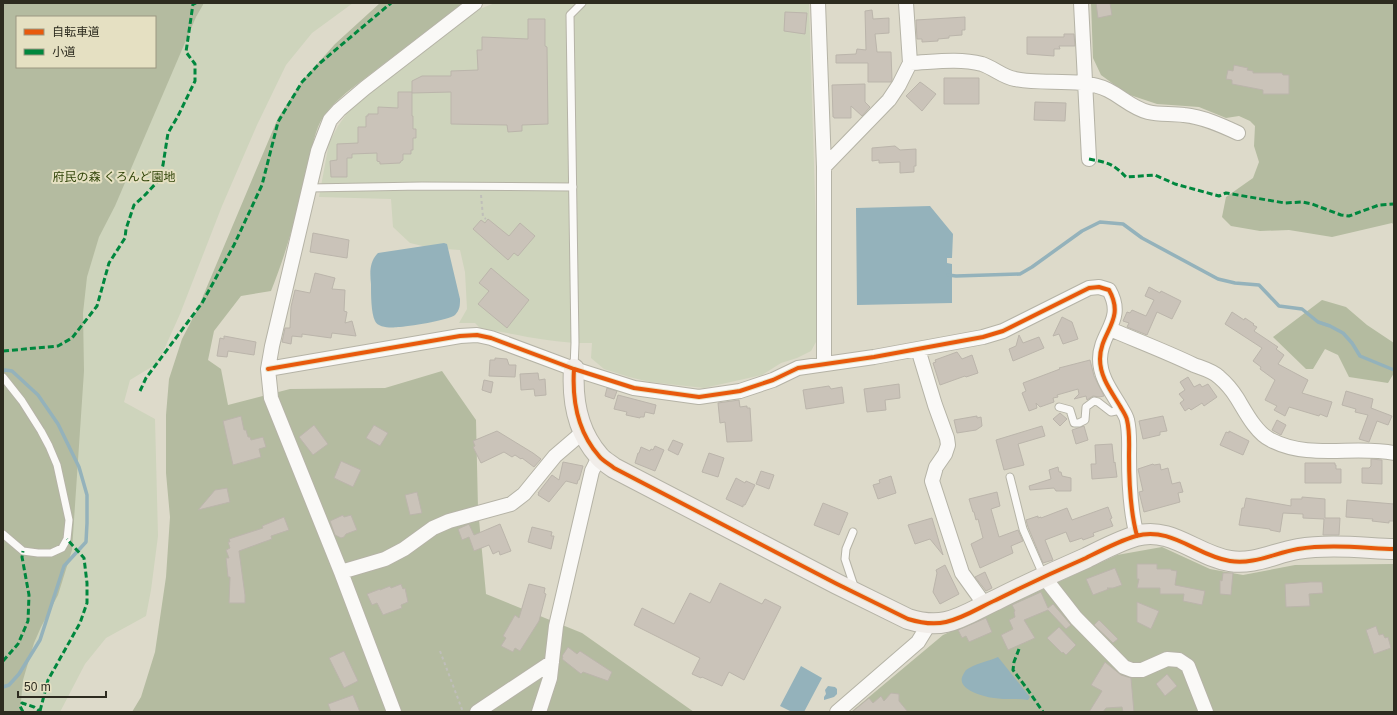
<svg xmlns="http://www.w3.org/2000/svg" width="1397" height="715" font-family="Arial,'Noto Sans JP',sans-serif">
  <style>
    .green { fill: #ced4bc; fill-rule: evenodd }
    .forest { fill: #b4bba0; fill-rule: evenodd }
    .water { fill: #94b2bb }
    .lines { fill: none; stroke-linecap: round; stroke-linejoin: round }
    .stream { stroke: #94b2bb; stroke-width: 3.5 }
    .building { fill: #cac3b9; stroke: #bbb5ab }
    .lane-casing { stroke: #b5b3a6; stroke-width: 9 }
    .street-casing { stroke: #b5b3a6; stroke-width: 16 }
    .secondary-casing { stroke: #b5b3a6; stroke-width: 22 }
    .path { stroke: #bfbeb9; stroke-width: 2; stroke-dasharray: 3 3; stroke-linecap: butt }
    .lane { stroke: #faf9f7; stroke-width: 7 }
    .street { stroke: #faf9f7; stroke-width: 14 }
    .secondary { stroke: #f1ede9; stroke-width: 20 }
    .quiet { stroke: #00873e; stroke-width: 3; stroke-dasharray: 6 3; stroke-linecap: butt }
    .cycleway-casing { stroke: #e5e0c2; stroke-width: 6 }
    .cycleway { stroke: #e8590c; stroke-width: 4 }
    .labels { text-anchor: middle; stroke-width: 4; stroke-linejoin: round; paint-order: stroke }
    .park-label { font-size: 12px; fill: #2f4307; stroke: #e5e0c2 }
  </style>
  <rect width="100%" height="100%" fill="#dddaca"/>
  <path class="green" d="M3,3H353L312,33L286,65L257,125L222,206L180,314L158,363L130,380L124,402L155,419L158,536L151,590L146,616L106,638L85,664L60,712H3ZM17,17H155V67H17Z
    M495,3H809L819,326L816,342L811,351L797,358L781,363L762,375L704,388L650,382L629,377L604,369L591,358L592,343C554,344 516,334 480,328L475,323H459L467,309L465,272L460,250L431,248L410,243L393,227L391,199L319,197L329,143L338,126L352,106L472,12Z"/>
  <path class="forest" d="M3,3H204L196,17L115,206L99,237L87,277L83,313L84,371L72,550L58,595L41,627L34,643L23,680L20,712H3ZM17,17H155V67H17Z
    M380,3H463L347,92C336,102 324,112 318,127C312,142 310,161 306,177C296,216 286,254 271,291L241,296L214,331L208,360L221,369L228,405L290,389L385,388L442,371L476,420L478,509L486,594L582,633L694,712H132L141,697L155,652L166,577L170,517L166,473V415L169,379L182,339L198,308L278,118L302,81L335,44Z
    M1091,3H1394V225L1392,223L1332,237L1289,230L1260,231L1231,226L1222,217L1226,197L1253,178L1259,162L1254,146L1255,126L1250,121L1239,116L1226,118L1199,107L1157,104L1127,94L1101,75L1093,58Z
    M1322,300L1346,307L1367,325L1394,343V373L1388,383L1349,377L1338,355L1325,349L1313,369H1306L1273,337Z
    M1162,547L1210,569L1243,575L1295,565L1394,564V712H851L943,635L1117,555Z"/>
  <path class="water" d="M930,206L953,234L952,258H947V263L952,264V303L857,305L856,208Z
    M444,243L447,244L460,299C460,305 460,310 455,315C449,320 407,327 398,327C392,328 378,328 375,321C371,313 371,294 371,284C370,273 369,262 378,253Z
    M998,657L1030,697L1028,700C1017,698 1006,700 994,698C984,697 955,689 963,675C964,673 965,671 966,670C974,664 989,661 998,657Z
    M801,666L822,678L804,712H792L780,706Z
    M828,686L835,687L837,689V694L834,697L824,700V697L826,694L825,690Z"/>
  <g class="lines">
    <path class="stream" d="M948,275L956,276L1020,274L1032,267L1082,231L1100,222L1123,224L1142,238L1218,279L1235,283L1259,285L1279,306L1302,309L1318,322L1330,326L1343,333L1352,343L1360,356L1394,370
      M3,371L5,370L12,371L38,395L58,424L79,467L87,495V523L86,542L64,566L40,640L19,674L9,685L3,687"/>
  </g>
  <path class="building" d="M1096,3H1110L1112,15L1098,18Z
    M872,10L873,19L889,18V33L875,34L877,52H891L892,80L891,82H868V63H836V55L856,54L857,49L866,50L865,11Z
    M785,12L807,13L805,34L784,31Z
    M965,17V30H962V35L949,36V38L938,39V41L922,42V39H917L916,20Z
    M528,19H545V46L547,47L548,124L522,125V131L508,132L507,125L451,124V92L412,93V81L422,76H451V71L478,70L477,50H482V37L528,39Z
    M1064,34H1074L1075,46H1059L1060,49H1054V56L1027,54V37H1064Z
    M1234,65L1248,68L1247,70L1253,71V73H1282L1283,75H1289V94H1263V90L1232,84V80L1226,79L1228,70L1233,71Z
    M944,78H979V104H944Z
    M920,82L923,84L936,94L922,111L906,96Z
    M865,84V102L870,107L862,116L851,106V118H834V117H833L832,85Z
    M398,92H412V116H413V129H416V138H413V150H411V154H403V160L401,161L400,163L380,164V162L377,161V153L352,154V158H347V177H331L330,161L337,160V144L358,143V127H366V116H368V114H378V107L398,108Z
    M1035,102L1066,103L1065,121L1034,120Z
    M895,146L900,150L916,149V166H914V172L900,173V162L879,163V160L872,161V148Z
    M488,219L509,236L520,223L535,236L518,256L514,253L508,260L473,229L481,220L485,223Z
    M313,233L349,240L347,258L310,252Z
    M491,268L529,300L507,328L478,304L489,291L479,283Z
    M315,273L335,278L332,289L345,290L344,311L347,312L345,323L352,321L356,336L332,333L331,338L302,334V337L292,336L291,344L282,342L285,328H290L291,307L295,290L310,293Z
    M1149,287L1160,293L1161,291L1181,301L1172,319L1157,312L1147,335L1127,327L1129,323L1123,321L1127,312L1130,313L1132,310L1146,316L1154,300L1145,296Z
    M1232,312L1244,320L1245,318L1254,324L1253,325L1257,327L1254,331L1278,347L1276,349L1284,355L1278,364L1308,380L1302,393L1332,402L1327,417L1320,414L1319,416L1289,407L1285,416L1274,410L1277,406L1265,400L1275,380L1260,369L1261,367L1253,361L1262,348L1225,324Z
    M1062,317L1072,322L1078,339L1063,344L1059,334L1053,336Z
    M1019,335L1023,343L1039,337L1044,348L1013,361L1009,349L1016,346Z
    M224,336L256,342L254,355L228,351L227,357L217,356L220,338L224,339Z
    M957,352L962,359L972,355L978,373L966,377L965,376L940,385L933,363L936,362L935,360Z
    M495,358L507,359L509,365H516L515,377L489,376L490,360H495Z
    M1090,360L1094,376L1104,396L1099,397L1093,396L1087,400L1086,396L1074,399L1079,394L1078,389L1057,395L1058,397L1053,398L1054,402L1040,407L1036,403L1037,408L1029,411L1022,393L1026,391L1023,383L1060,369L1059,368Z
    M538,373L539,380L545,379L546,395L535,396L534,389L521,390L520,374Z
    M1188,377L1194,387L1200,384L1202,387L1208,384L1217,397L1204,406L1202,403L1191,410L1189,408L1185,411L1180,403L1184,400L1179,394L1185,390L1180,382Z
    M484,380L493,382L491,393L482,390Z
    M899,384L900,398L885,400L886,410L867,412L864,389Z
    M829,386L831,389L842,387L844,403L806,409L803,390Z
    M607,388L617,391L614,399L605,396Z
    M1346,391L1373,399L1371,408L1392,416L1388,425L1377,421L1369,442L1359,439L1368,415L1355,412L1356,409L1342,405Z
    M618,395L656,405L654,414L645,412L644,417H640V418L626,415L627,412L614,409Z
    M739,400L740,407L747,406V408H750L752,441L727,442L725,422L720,423L718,403Z
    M1060,413L1067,419L1060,426L1053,419Z
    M241,416L244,430H246L248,437H250L251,440L263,437L266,447L259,449L261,457L233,465L223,421Z
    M977,416V418L981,417L982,426L976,430L957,433L954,420Z
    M1163,416L1167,431L1160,432V435L1143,439L1139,421Z
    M1277,420L1286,425L1281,435L1272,430Z
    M314,425L328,444L313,455L299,437Z
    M374,425L388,433L380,446L366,438Z
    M1042,426L1045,436L1018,444L1024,465L1004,470L996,440Z
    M1084,426L1088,440L1076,444L1072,430Z
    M497,431L533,453L541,459L534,467L522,458L521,459L515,455L512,457L504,452L481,463L473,447L475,446L473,441Z
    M1229,431L1249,441L1243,455L1220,445L1226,432L1229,433Z
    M673,440L683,444L678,455L668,450Z
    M1112,444L1114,463L1115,462L1117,477L1092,479L1091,464H1096L1095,445Z
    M655,446L664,450L655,471L635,463L638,453H639L641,447L650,451L651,449L653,450Z
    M709,453L724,458L718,477L702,472Z
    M1371,459L1382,460V484L1362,483V468H1369L1371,466Z
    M341,461L361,470L353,487L334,478Z
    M563,462L583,466L579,480H578L577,484L566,481L549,502L538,495L539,493H538L552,475L559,480Z
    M1305,463H1335V465H1336V469H1341V483H1305Z
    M1153,464L1154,465L1160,464L1161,470L1168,468L1172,484L1180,482L1183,492L1178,493L1180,502L1144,512L1139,492L1143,491L1138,469Z
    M1058,467L1059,472H1061L1062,476L1071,478V491H1056L1054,488L1030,490L1029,486L1051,479L1049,470Z
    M761,471L774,475L769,489L756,484Z
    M891,476L896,493L878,499L873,485L880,483L879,480Z
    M736,478L745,483L746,481L755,485L745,505H743V507L726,499Z
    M227,488L230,502L198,510L215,490Z
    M417,492L422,513L410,515L405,495Z
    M997,492L1000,506L991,509L999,537L1018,530L1023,541L1011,546L1013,553L980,568L971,544L983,538L978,519L976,520L974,512H973L969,499Z
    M1302,497L1325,499V518H1340L1339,535H1323L1324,519L1303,518V514L1283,513L1280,532L1270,530V529L1239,525L1242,508H1244L1246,498L1291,506V499H1302Z
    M1347,500L1394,504V521H1389V523L1372,521L1373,519L1346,517Z
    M823,503L848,513L839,535L814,525Z
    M1108,507L1112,518L1110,519L1113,526L1093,533L1094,536L1083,540L1082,538L1070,542L1066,532L1045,540L1053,560L1043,563L1028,527L1026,520L1038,516V518L1041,517V518L1067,508L1072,520Z
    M343,515L344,517L351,515L357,530L346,534L344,537L341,538L335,535L330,521Z
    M284,517L289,530L271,536L272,539L239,551L245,595V603H229L230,577H228L226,558H229L226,550L230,548L228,542H230L229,539L263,528L262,526Z
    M932,518L943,555L930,539L915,544L908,525Z
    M469,524L474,535L500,524L511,551L500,555L499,551L493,554L489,545L474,551L469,537L462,540L458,529Z
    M532,527L552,532L551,536H554L551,549L528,542Z
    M1137,564H1157V569H1171V570L1177,571L1175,585L1205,591L1202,605L1183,601L1184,594H1160V588H1137L1139,579H1137Z
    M945,565L959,594L940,604L933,592L937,573L936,570Z
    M1115,568L1122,585L1113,588H1107L1109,589L1093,595L1086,579Z
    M985,572L992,588L986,591L975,577Z
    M1223,573H1233L1231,595L1220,594V580L1222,581Z
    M1310,582H1322L1323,593L1309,594L1310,606L1286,607L1285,584Z
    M720,583L762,604L765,599L781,607L744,680L729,672L722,686L702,677L701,678L692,674L700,658L634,625L642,608L674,624L690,593L710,603Z
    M401,584L403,589L405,588L408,602L401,605L402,608L383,615L377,603L372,605L367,594L380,589V590L390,586L391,588Z
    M529,584L545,588L544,593L546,594L539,621L520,651L515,648L513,652L501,646L506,638L503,636L515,615L519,618Z
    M1041,592L1048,608L1053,604L1071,625L1066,629L1048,610L1024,620L1035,638L1008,650L1001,635L1013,629L1009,620L1015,617L1014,612L1015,611L1012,605Z
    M1137,602L1159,611L1151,629L1137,622Z
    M986,618L992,632L969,642L966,636L962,638L958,630Z
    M1099,620L1118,639L1113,643L1094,625Z
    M1376,626L1379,635L1383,634L1385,638L1388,637L1391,648L1374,654L1366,630Z
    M1059,627L1076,645L1066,655L1063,652L1062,653L1047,638Z
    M568,647L577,654L580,651L612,672L608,681L583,672L581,674L562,659L563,657L562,656Z
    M344,651L358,681L344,688L329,658Z
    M1105,662L1121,675L1131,678L1134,712H1123L1122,707L1106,708L1103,712H1089L1102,691L1091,685Z
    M1167,674L1177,686L1165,696L1156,684Z
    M891,693L899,694V701L908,712H852L869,698L873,703L881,696L884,701Z
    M353,695L360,712H331L328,704Z"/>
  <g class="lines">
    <g class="lane-casing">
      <path id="lane" d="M309,188L422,186L573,187
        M574,368L575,343L570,15L582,3
        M3,377L22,401L41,431L49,446L57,465L69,520L67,539L62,548L51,553H38L23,551L3,534
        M1059,407L1070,410L1074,423H1079L1085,420L1086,407L1094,401L1098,402L1111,412L1116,411L1121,408
        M1010,477L1023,529L1044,577
        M853,532L846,549L845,559L855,589"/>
    </g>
    <g class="street-casing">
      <path id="street" d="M818,3L824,167V364
        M1081,3L1089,159
        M910,63C934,62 958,58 982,64C994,68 1003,77 1015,79C1043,85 1082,77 1108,90C1122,97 1132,108 1148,112C1160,115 1172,113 1184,115C1203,117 1221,125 1238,133
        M824,167L889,100L899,85L910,63L906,3
        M1110,329C1138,341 1167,352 1194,365C1202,368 1213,371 1219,377C1226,383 1232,390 1237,398C1245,411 1256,433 1271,440C1309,460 1354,445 1394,453
        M918,349L935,405L947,438L948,445L945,454L936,467L932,481L962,573L985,605
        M268,369L460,336L477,335L491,338L574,369L634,388L699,397L740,391L773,380L798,368L874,357L983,337L1003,331L1089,288L1099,287L1109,290C1126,320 1100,332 1100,359C1100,377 1111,391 1120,406C1122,410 1126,415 1127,420C1130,432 1129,444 1129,456C1129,483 1130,510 1137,536
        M341,572L385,559L404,549L433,528L449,521L511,504L524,494L555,456L583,432
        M1044,577L1076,618L1124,667L1132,670H1142L1167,659L1179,660L1188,666L1206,712
        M394,712L341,572L271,398L268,369L272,346L318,151L330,120L339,110L365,88L475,3
        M477,712L552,662
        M539,712L550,678L556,626L592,471L599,457
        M837,712L918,642L929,624"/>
    </g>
    <g class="secondary-casing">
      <path id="secondary" d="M574,369C572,400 577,431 599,456C603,461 609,464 614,468L837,584L908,619C921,623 933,625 946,622C964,618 980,607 996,600C1026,585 1056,571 1086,558C1102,550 1119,541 1136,536C1171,526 1197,556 1230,561C1253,565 1275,553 1298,549C1329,544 1363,548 1394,549"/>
    </g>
    <path class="path" d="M481,195L483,217L486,219
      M440,651L463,712"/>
    <use href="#lane" class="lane"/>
    <use href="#street" class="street"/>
    <use href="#secondary" class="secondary"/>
    <path class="quiet" d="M1089,159C1109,163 1112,163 1126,177L1155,175L1175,184L1219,196L1226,193L1285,203L1302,202L1312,204L1341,215L1349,216L1379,205L1394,204
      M3,351L58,346L72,338L97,306L109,263L125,238L126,229L134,205L145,195L159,180L163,165L168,133L178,116L195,81V64L186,52L193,4L196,3
      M140,391L146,378L202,303L234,245L262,185L278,122L302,82L320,63L391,3
      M1019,649L1014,662L1013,670L1028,690L1043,712
      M3,661L18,644L28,621L29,595L22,557L23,551
      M40,711L48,680L80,623L87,603V583L84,558L67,539
      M23,712L20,706L22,703L34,707L41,712"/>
    <g class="cycleway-casing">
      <path id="cycleway" d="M268,369L460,336L477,335L491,338L574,369L634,388L699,397L740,391L773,380L798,368L874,357L983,337L1003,331L1089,288L1099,287L1109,290C1126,320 1100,332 1100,359C1100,377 1111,391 1120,406C1122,410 1126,415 1127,420C1130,432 1129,444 1129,456C1129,483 1130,510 1137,536
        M574,369C572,400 577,431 599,456C603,461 609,464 614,468L837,584L908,619C921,623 933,625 946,622C964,618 980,607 996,600C1026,585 1056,571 1086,558C1102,550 1119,541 1136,536C1171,526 1197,556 1230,561C1253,565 1275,553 1298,549C1329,544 1363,548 1394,549"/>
    </g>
    <use href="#cycleway" class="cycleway"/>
  </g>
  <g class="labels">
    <g class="park-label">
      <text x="114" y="181">府民の森 くろんど園地</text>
    </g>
  </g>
  <rect width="1397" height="715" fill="none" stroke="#2d2b1f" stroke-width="8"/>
  <rect x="16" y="16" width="140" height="52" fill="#e5e0c2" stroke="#9b9881"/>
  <rect x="24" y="29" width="20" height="6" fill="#e8590c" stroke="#9b9881"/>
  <text x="52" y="36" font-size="12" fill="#2d2b1f">自転車道</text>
  <rect x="24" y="49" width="20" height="6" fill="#00873e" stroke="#9b9881"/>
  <text x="52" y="56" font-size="12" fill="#2d2b1f">小道</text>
  <path d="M18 691v6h88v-6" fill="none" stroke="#2d2b1f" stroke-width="2"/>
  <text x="24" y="691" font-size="12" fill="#2d2b1f" stroke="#e5e0c2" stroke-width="3" paint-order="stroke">50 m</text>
</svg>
